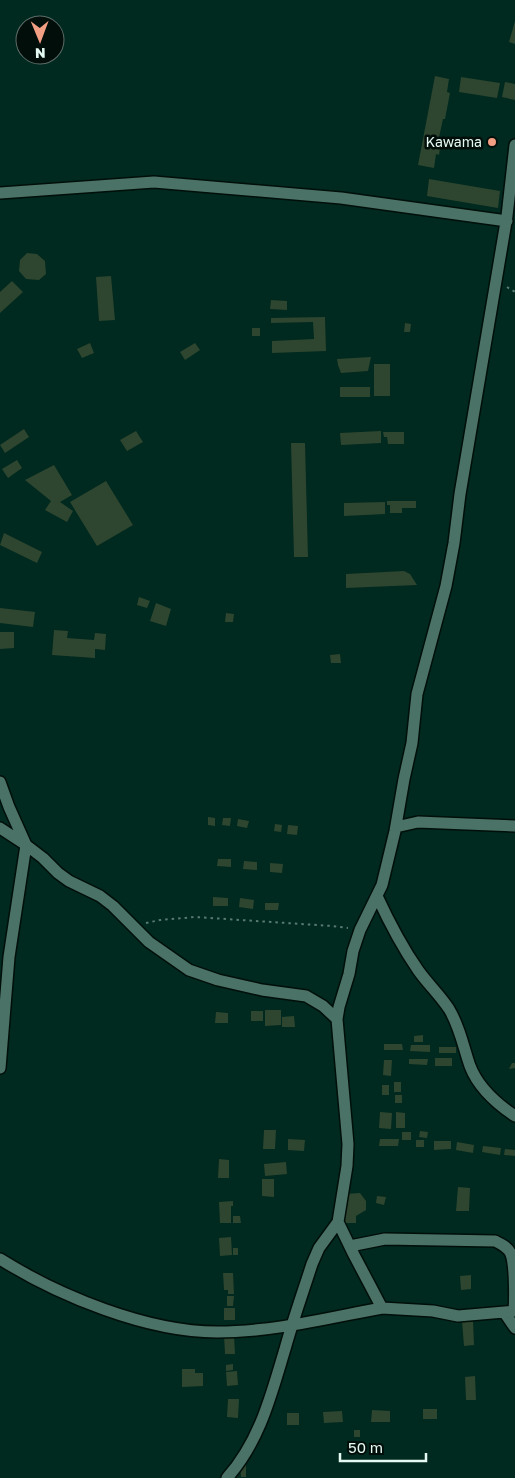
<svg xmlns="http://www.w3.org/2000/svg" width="515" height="1478" font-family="'Golos Text',sans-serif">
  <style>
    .building { fill: #2e462f }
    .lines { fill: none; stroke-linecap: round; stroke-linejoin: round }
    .minor-casing { stroke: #000f0a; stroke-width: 14 }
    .path { stroke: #587a71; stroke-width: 2; stroke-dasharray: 2.5 4; stroke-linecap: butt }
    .minor { stroke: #4b7266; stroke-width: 11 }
    .poi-dot { fill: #f39f83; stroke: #020e0a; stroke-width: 2 }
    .labels { text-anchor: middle; stroke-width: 5; stroke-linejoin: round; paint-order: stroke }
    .poi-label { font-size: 14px; fill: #e5faf3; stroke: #020e0a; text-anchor: end }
  </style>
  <rect width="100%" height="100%" fill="#00291f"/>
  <path class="building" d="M515,21V44L509,42Z
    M435,76L449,79L447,92L450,93L445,119H443L438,142H441L439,155L436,154L434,168L418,165Z
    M461,77L500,83L497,98L459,92Z
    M505,82L515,84V100L502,97Z
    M429,179L500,191L498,208L427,196Z
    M27,253L37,254L45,261L46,274L39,280L26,279L19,271L20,260Z
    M111,276L115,320L99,321L96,277Z
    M12,281L23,292L0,313V292Z
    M271,300L287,301V310L270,309Z
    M325,317L326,351L272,353V341L314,339L313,322L271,323V318Z
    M405,323L411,324L410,332H404Z
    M252,328H260V336H252Z
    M90,343L94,353L82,358L77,349Z
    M195,343L200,350L185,360L180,352Z
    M371,357L368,371L341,373L338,365L337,359Z
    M374,364H390V396H374Z
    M340,387H370V397H340Z
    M24,429L29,437L5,453L0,445Z
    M136,431L143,442L127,451L120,440Z
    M381,431V443L341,445L340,433Z
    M383,432H404V444H388L387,437H384Z
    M291,443H305L308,557H294Z
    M17,460L22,468L8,478L2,469Z
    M54,465L72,495L60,502L73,511L67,522L45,510L51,501L25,480Z
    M106,481L133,525L97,546L70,502Z
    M387,501H416V508H402V513H390V505H387Z
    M385,502V514L344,516V503Z
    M4,533L42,552L37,563L0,545Z
    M404,571L410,574L417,585L346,588V574Z
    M139,597L150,601L147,608L137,605Z
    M156,603L171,609L166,626L150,621Z
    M0,608L35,612L33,627L0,623Z
    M226,613L234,614L233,622H225Z
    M54,630L68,631L67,638L94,640L95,633L106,634L105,650L95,649V658L52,655Z
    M0,632H14V648L0,649Z
    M340,654L341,663H331L330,655Z
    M208,817L215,818V826L208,825Z
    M223,818H231L230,826L222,825Z
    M238,819L249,821L247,828L237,826Z
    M275,824L282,825L281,832L274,831Z
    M288,825L298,826L297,835L287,834Z
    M218,859H231V867L217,866Z
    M244,861L257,862V870L243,869Z
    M270,863L283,864L282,873L270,872Z
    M213,897L228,898V906H213Z
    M240,898L254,900L253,909L239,907Z
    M265,903H279L278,910H265Z
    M265,1010H281V1025L265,1026Z
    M251,1011H263V1021H251Z
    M216,1012L228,1013V1023H215Z
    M294,1016L295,1027H282V1017Z
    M423,1035V1042H414V1036Z
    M384,1044H402L403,1050H384Z
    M411,1045H430V1052L410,1051Z
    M439,1047H456V1053H439Z
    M435,1058H452V1066H435Z
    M409,1059H428L427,1065L409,1064Z
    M384,1060H392L391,1076L383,1075Z
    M512,1063H515V1068L509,1069Z
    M394,1082H401V1092H394Z
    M382,1085H389V1095H382Z
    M395,1095H402V1103H395Z
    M380,1112L392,1113L391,1129L379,1128Z
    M396,1112L405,1113V1128H396Z
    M264,1130H276L275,1149H263Z
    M420,1131L428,1132L427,1138L419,1137Z
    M402,1132H411V1140H402Z
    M288,1139L305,1140L304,1151L288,1150Z
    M380,1139H399L398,1146H379Z
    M416,1140H424V1147H416Z
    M434,1141H451V1149L434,1150Z
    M457,1142L474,1145L473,1153L456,1150Z
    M483,1146L501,1148L500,1155L482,1152Z
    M505,1149L515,1150V1156L504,1155Z
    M219,1159L229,1160V1178H218Z
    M286,1162L287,1174L265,1176L264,1164Z
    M262,1179H274V1197L262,1196Z
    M458,1187L470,1188L469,1211H456Z
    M360,1193L366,1201V1210L356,1216V1223H345V1194Z
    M377,1196L386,1197L384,1205L376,1203Z
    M233,1201V1206H231V1223H220L219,1202Z
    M233,1216H240L241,1223H233Z
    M231,1237L232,1255L220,1256L219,1238Z
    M233,1248H238V1255H233Z
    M223,1273H233L234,1294H228V1290H224Z
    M471,1275V1289L461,1290L460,1276Z
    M227,1296H234L233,1306H227Z
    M224,1308H235V1320H224Z
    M462,1321H473L474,1345L464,1346Z
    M224,1335H234L235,1354H225Z
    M233,1364V1370L226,1371V1365Z
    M182,1369H195V1373H203V1386L182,1387Z
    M237,1371L238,1385L227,1386L226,1372Z
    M475,1376L476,1400H466L465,1377Z
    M228,1399H239L238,1418L227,1417Z
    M423,1409H437V1419H423Z
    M372,1410L390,1411V1422H371Z
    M342,1411L343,1422L324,1423L323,1412Z
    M287,1413H299V1425H287Z
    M354,1430H360V1437H354Z
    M240,1465H246V1477H241Z"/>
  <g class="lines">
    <g class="minor-casing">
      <path id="minor" d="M515,145L507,216L460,494L454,543L446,586L417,694L412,743L404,779L395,831L382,885L360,930L353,951L349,974L339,1007L337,1019L348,1144L347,1166L338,1222L354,1255L382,1308L433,1311L458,1316L515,1311
        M0,193L154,182L341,198L507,221
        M0,782L9,807L26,845L9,957L0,1068
        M396,827L418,822L515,826
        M0,828L26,845L43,858L58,873L69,881L100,896L113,906L149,942L189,970L218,980L262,990L306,996L323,1006L337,1019
        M377,896C389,922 402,947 418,970C427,983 440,995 449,1009C460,1027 463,1046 470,1066C478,1087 497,1104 515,1116
        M350,1246L385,1239L495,1241C501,1244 508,1247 511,1254C515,1265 515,1298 514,1311
        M0,1259C59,1296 147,1332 217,1332C273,1332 328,1318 382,1308
        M504,1312L515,1328
        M227,1478C260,1441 271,1395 285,1349C293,1320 303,1292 312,1264L319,1248L338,1222"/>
    </g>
    <path class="path" d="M507,287L515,292
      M146,923L160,920L195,917L332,926L348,928"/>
    <use href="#minor" class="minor"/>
  </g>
  <circle class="poi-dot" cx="492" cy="142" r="5"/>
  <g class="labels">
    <g class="poi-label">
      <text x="482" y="147">Kawama</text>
    </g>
  </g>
  <g transform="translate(40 40) rotate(179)"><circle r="24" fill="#020e0a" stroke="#5d6c67"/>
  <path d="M0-4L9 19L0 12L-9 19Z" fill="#f39f83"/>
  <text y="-8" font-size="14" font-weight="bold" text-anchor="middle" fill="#e5faf3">N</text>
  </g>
  <path d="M340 1453v8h86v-8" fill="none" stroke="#e5faf3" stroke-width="2.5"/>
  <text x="348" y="1453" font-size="15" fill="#e5faf3" stroke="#020e0a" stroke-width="4" paint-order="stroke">50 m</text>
</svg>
